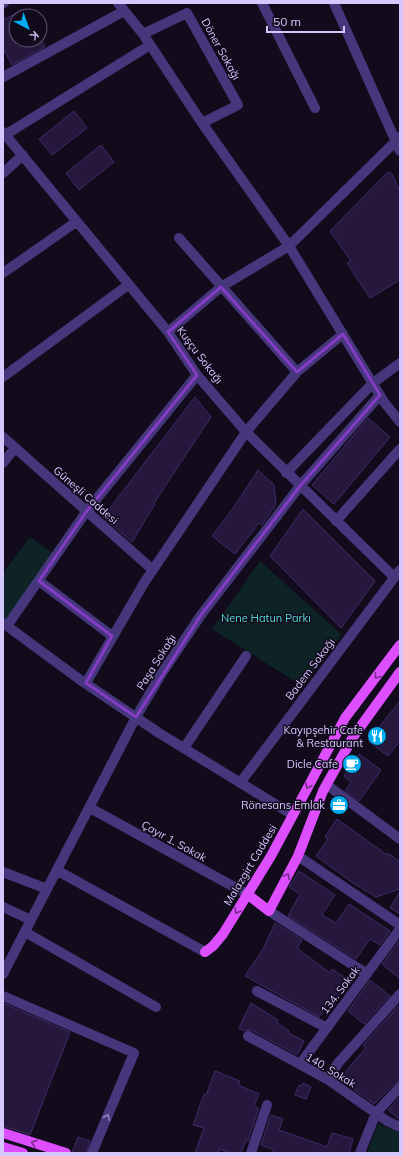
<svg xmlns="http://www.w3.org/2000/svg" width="403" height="1156" font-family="Mulish,sans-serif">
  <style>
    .green { fill: #0e2326 }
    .building { fill: #26173d; stroke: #422a69 }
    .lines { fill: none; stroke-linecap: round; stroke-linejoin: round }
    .minor { stroke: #46367b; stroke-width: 10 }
    .major { stroke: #dd4efe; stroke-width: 10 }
    .oneway { stroke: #772c8d }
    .oneway2 { stroke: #8e7ebd }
    .marked { fill: none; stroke: #843cc5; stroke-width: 3; stroke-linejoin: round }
    .labels { text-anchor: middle; stroke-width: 3; stroke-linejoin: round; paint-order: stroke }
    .street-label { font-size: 11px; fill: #d7c7ff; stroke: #110b1c }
    .park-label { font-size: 11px; fill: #54ddd4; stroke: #110b1c }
    .poi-label { font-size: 11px; fill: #d7c7ff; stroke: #110b1c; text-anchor: end }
  </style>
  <rect width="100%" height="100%" fill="#110b1c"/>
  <path class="green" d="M30,537L53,553L8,619L3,618V573Z
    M260,561L342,635L302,686L212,629Z
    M378,1124L400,1132V1153H367Z"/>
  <path class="building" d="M16,13V40H41L45,47L12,65L3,48V20Z
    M74,111L87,128L52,155L39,139Z
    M101,145L114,162L79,190L66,173Z
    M388,172L392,174L400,192V280L370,298L347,263L351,261L330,231Z
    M195,397L211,417L154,503L155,504L132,542L103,517Z
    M368,418L390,437L334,504L312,485Z
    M258,470L274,485L276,504L262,525L259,523L235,554L212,536L234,507Z
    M303,509L375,581L341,628L270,556Z
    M400,701V741L388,756L368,741Z
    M359,754L381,770L359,801L345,791L351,782L344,776Z
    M337,819L387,855L388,853L400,862V889L376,897L353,883L316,856L328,839L325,837Z
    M299,871L335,895L322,915L336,923L349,904L390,931L380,945L370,939L356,959L288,916L300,894L289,887Z
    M400,891V914L390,908Z
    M275,923L302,940L297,948L330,973L332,969L350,981L335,1003L331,1000L319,1017L245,976L263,949Z
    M400,940V979L382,964Z
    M370,980L390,996L364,1024L348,1011Z
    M3,1003L70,1032L30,1135L3,1126Z
    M251,1003L278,1020L276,1022L289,1031L288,1033L304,1041L297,1055L251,1030L244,1031L239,1028Z
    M400,1004V1081L395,1083L374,1104L339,1079L366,1048L363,1045Z
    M215,1071L240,1081L238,1085L259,1094L254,1106L258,1108V1110L248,1141L246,1140L241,1153H231L219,1149L218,1153H195L204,1128L193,1125L204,1094L206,1095Z
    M303,1083L311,1087L306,1099L295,1095L299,1085L302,1086Z
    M400,1097V1120L388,1110Z
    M271,1115L283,1119L279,1130L327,1147L332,1133L353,1139L349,1153H272L274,1150L261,1145Z
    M78,1137L90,1141L86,1153H72Z"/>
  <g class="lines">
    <path class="minor" d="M3,3H4
      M118,3L143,34L202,123L289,246L384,402L400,422
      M262,3L315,108
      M334,3L400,151
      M143,34L187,13L238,105L202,123
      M3,77L124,11
      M3,132L168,332L197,375L246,432L394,577
      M5,135L150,45
      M3,173L23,155
      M179,238L297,372
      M3,273L76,222
      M168,332L221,287L289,246L400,137
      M3,377L128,285
      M3,437L153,570
      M3,463L15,448
      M286,473L373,383L400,363
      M336,521L400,449
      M39,581L112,636
      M3,623L79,679L159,733L293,815
      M7,626L86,512L197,375
      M86,683L144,583L246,432L297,372L343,334
      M184,748L246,656
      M240,783L400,570
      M327,785L400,839
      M90,808L247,894
      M298,856L400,925
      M58,871L205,952
      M3,872L47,889
      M3,907L31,920
      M269,911L367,974
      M25,932L156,1007
      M3,974L136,717L162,673L201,615L300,486L380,395
      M257,991L327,1028
      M3,996L134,1053L92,1153
      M248,1036L327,1079L387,1121L400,1127
      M300,1064L400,929
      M327,1079L339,1062L400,994
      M251,1153L267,1105
      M360,1153L376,1113L400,1087"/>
    <path class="major" d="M247,894L269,911L298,856L323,791L353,737L400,672
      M205,952L213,946L223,934L271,856L345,718L400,645
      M3,1133L66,1153
      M3,1147L23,1153"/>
  </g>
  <defs><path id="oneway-chevron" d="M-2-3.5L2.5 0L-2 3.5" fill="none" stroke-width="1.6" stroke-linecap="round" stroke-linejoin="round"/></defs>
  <g class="oneway">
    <use href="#oneway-chevron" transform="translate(377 676) rotate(127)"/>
    <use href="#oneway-chevron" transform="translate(308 786) rotate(117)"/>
    <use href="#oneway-chevron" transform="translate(287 876) rotate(-63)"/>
    <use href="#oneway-chevron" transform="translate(237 911) rotate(121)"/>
    <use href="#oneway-chevron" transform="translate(34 1143) rotate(-162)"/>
  </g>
  <use class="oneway2" href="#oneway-chevron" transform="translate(107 1117) rotate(-67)"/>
  <path class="marked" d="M221,287L297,372L343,334L380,395L300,486L201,615L136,717L86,683L112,636L39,581L86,512L197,375L168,332Z"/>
  <defs>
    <g id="restaurant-disc" transform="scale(1)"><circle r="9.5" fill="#01adf0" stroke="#110b1c"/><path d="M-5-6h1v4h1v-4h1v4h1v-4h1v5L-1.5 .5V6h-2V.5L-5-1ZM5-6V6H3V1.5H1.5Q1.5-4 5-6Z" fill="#fff"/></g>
    <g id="cafe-disc" transform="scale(1)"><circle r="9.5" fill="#01adf0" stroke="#110b1c"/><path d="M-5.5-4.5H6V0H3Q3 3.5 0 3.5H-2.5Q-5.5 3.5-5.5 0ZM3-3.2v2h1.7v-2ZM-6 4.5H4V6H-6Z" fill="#fff"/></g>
    <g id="office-disc" transform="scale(1)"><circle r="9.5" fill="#01adf0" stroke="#110b1c"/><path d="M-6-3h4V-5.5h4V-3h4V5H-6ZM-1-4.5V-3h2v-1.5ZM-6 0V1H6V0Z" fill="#fff"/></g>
  </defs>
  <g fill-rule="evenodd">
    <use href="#restaurant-disc" x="377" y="736"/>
    <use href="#cafe-disc" x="352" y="764"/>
    <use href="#office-disc" x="339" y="805"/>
  </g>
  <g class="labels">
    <g class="street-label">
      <text transform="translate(221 49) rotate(61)" y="4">Döner Sokağı</text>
      <text transform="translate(200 355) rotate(53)" y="4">Kuşçu Sokağı</text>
      <text transform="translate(86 495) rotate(41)" y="4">Güneşli Caddesi</text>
      <text transform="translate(156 662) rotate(-58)" y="4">Paşa Sokağı</text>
      <text transform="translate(310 669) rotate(-53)" y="4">Badem Sokağı</text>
      <text transform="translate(174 841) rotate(29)" y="4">Çayır 1. Sokak</text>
      <text transform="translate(250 865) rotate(-59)" y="4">Malazgirt Caddesi</text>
      <text transform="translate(340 990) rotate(-53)" y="4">134. Sokak</text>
      <text transform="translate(331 1070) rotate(31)" y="4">140. Sokak</text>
    </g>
    <g class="park-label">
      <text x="266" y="622">Nene Hatun Parkı</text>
    </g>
    <g class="poi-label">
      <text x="363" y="734">Kayıpşehir Cafe<tspan x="363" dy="13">&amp; Restaurant</tspan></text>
      <text x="338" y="768">Dicle Cafe</text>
      <text x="325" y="809">Rönesans Emlak</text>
    </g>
  </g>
  <rect width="403" height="1156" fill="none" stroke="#d7c7ff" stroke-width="8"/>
  <g transform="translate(28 28) rotate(139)"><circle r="19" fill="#110b1c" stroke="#605677"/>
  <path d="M0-3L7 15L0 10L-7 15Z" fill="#01adf0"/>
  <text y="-6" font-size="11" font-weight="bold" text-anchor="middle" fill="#d7c7ff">K</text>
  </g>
  <path d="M267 26v6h77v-6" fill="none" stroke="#d7c7ff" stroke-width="2"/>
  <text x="273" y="26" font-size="12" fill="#d7c7ff" stroke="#110b1c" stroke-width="3" paint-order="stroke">50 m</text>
</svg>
